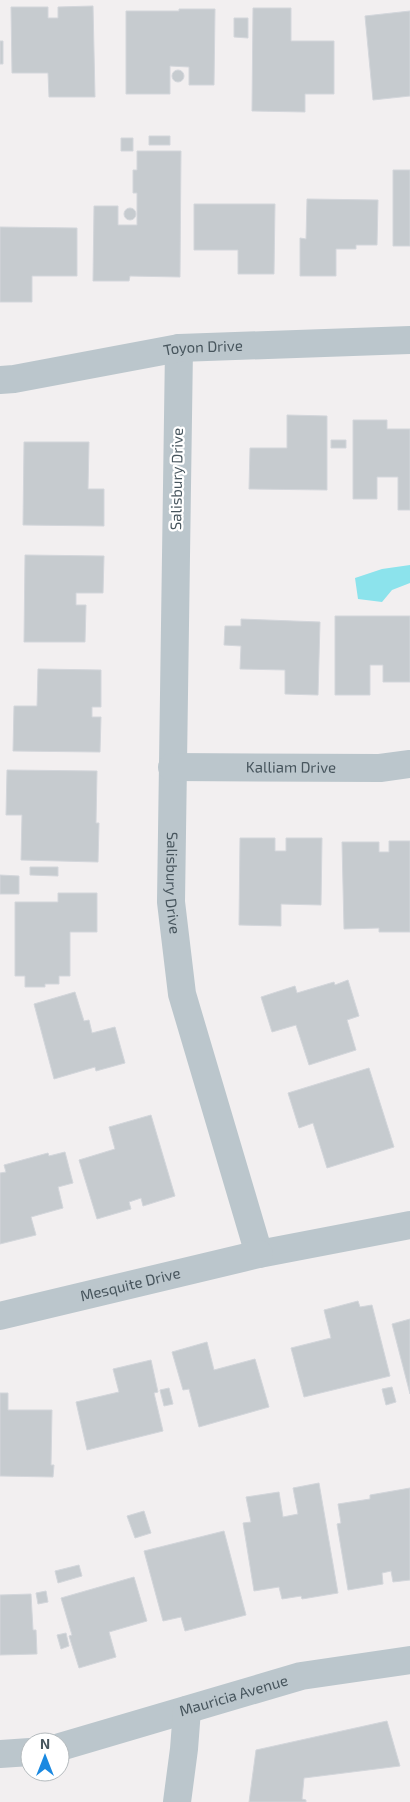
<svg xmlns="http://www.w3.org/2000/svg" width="410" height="1802" font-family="'Exo 2',sans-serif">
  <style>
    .water { fill: #8ce3ec }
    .building { fill: #c6cbcf; stroke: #d3d6db }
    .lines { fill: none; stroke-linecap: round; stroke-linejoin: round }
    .street { stroke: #bbc6cc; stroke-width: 28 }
    .labels { text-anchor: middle; stroke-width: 4.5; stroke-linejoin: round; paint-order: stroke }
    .street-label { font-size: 15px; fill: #47555d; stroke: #fff }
  </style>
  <rect width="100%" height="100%" fill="#f2eff0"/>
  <path class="water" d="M410,565V583L392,590L382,602L358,599L355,578L382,569Z"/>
  <path class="building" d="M93,6L95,97H49L48,73H12L11,7H48V18H58V7Z
    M253,8H291V41H334V94H305V112L252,111Z
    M179,9H215L214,85H189V67L170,66V94H126V11H179Z
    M410,11V96L373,100L365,16Z
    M234,18H248V38L234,37Z
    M0,41H3V64H0Z
    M172 76a6 6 0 1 1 12 0a6 6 0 1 1-12 0Z
    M149,136H170V145H149Z
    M121,138H133V151H121Z
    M137,151H181L180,277L130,276L129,281H93L94,206H118V225H137V193H133V170H137Z
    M393,170H410V246H393Z
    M307,199L378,200L377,245H356V249H336V276H300V238L306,239Z
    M194,204H275L274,274H238V250H194Z
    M124 214a6 6 0 1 1 12 0a6 6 0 1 1-12 0Z
    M0,227L77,228V276H32V302H0Z
    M287,415L327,416V490L249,489L250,448H287Z
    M353,420H387V429H410V510H398V477H377V499H353Z
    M331,440H346V448H331Z
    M24,442H89L88,489H104V526L23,525Z
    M25,555L104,556L103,593H76V605H86L85,642H24Z
    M335,616H410V682H383V665H370V695H335Z
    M241,619L320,622L318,695L285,694V670L240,669L241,646L224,645L225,626H241Z
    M38,669L101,670V707H92V717H101L100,752L13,751L14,706H37Z
    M7,770L97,771L96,823H99L98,862L21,860L22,815H6Z
    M240,838H275V851H286V838H322L321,905L281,904V926L239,925Z
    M389,841H410V932H379V928L344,929L342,842H379V852H389Z
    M30,867H58V876L30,875Z
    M0,875L19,876V894H0Z
    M58,893H97V932H70V976H59V984H45V987H25V976H15V902H58Z
    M348,980L359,1016L347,1020L356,1050L309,1065L296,1025L272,1032L261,997L295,986L297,993L334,982L335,985Z
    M75,992L84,1021L89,1020L92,1033L115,1027L125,1063L96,1071L95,1067L54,1079L34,1004Z
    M369,1068L394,1147L327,1168L313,1123L299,1128L288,1093Z
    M151,1115L175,1196L143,1206L141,1198L129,1202L131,1209L97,1219L79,1160L115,1149L109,1127Z
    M65,1152L73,1183L58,1187L63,1208L31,1217L36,1235L0,1244V1173L6,1172L4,1165L48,1153L49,1156Z
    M358,1301L360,1307L372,1305L390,1376L304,1397L291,1348L331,1338L324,1310Z
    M410,1319V1394L392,1324Z
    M207,1342L214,1370L255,1359L269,1407L199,1427L189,1389L183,1390L172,1352Z
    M151,1360L158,1392L154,1393L163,1431L87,1450L76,1402L119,1392L113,1369Z
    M392,1387L396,1402L386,1405L382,1389Z
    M169,1388L173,1404L164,1406L160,1390Z
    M0,1393H8V1410H52L51,1465H54L53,1477L0,1476Z
    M319,1483L338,1593L302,1599L301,1596L282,1599L279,1587L254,1591L243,1523L251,1522L246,1497L279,1492L283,1517L298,1514L293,1488Z
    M410,1488V1580L393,1582L391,1571L382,1573L383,1584L348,1590L337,1524L341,1523L338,1504L370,1499V1495Z
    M144,1511L151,1533L135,1538L127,1516Z
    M224,1531L246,1615L185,1631L181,1617L163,1621L144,1551Z
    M79,1565L82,1576L58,1583L55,1571Z
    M134,1577L147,1621L109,1632L116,1657L79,1668L69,1636L72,1635L61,1598Z
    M46,1591L48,1602L38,1604L36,1593Z
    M31,1594L33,1630H36L37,1654L0,1655V1595Z
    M66,1633L69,1646L61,1649L57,1635Z
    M387,1721L400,1766L304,1778L302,1799L306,1800V1802H249L256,1750Z"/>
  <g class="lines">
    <g class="street">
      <path id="s1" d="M179,348L171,902L182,994L259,1254L410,1225"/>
      <path id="s2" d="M0,380L14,379L179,348L410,340"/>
      <path id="s3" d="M172,767L380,768L410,764"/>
      <path id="s4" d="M0,1316L259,1254"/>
      <path id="s5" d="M60,1747L301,1676L410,1660"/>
      <path d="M0,1754L30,1752"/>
      <path d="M177,1802L184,1749L187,1710"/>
    </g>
  </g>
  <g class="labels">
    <g class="street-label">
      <text dy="5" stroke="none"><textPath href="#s2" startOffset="206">Toyon Drive</textPath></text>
      <text transform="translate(177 479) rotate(-89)" y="5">Salisbury Drive</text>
      <text dy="5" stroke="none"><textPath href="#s3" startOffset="119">Kalliam Drive</textPath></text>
      <text dy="5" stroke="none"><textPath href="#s1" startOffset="535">Salisbury Drive</textPath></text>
      <text dy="5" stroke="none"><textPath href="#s4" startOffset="134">Mesquite Drive</textPath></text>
      <text dy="5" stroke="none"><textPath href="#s5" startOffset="181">Mauricia Avenue</textPath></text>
    </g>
  </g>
  <g transform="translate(45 1757)"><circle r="24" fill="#ffffff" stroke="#b5bbbe"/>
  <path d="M0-4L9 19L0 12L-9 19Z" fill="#1a89e1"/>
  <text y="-8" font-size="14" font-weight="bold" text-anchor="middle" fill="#47555d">N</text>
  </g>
</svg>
